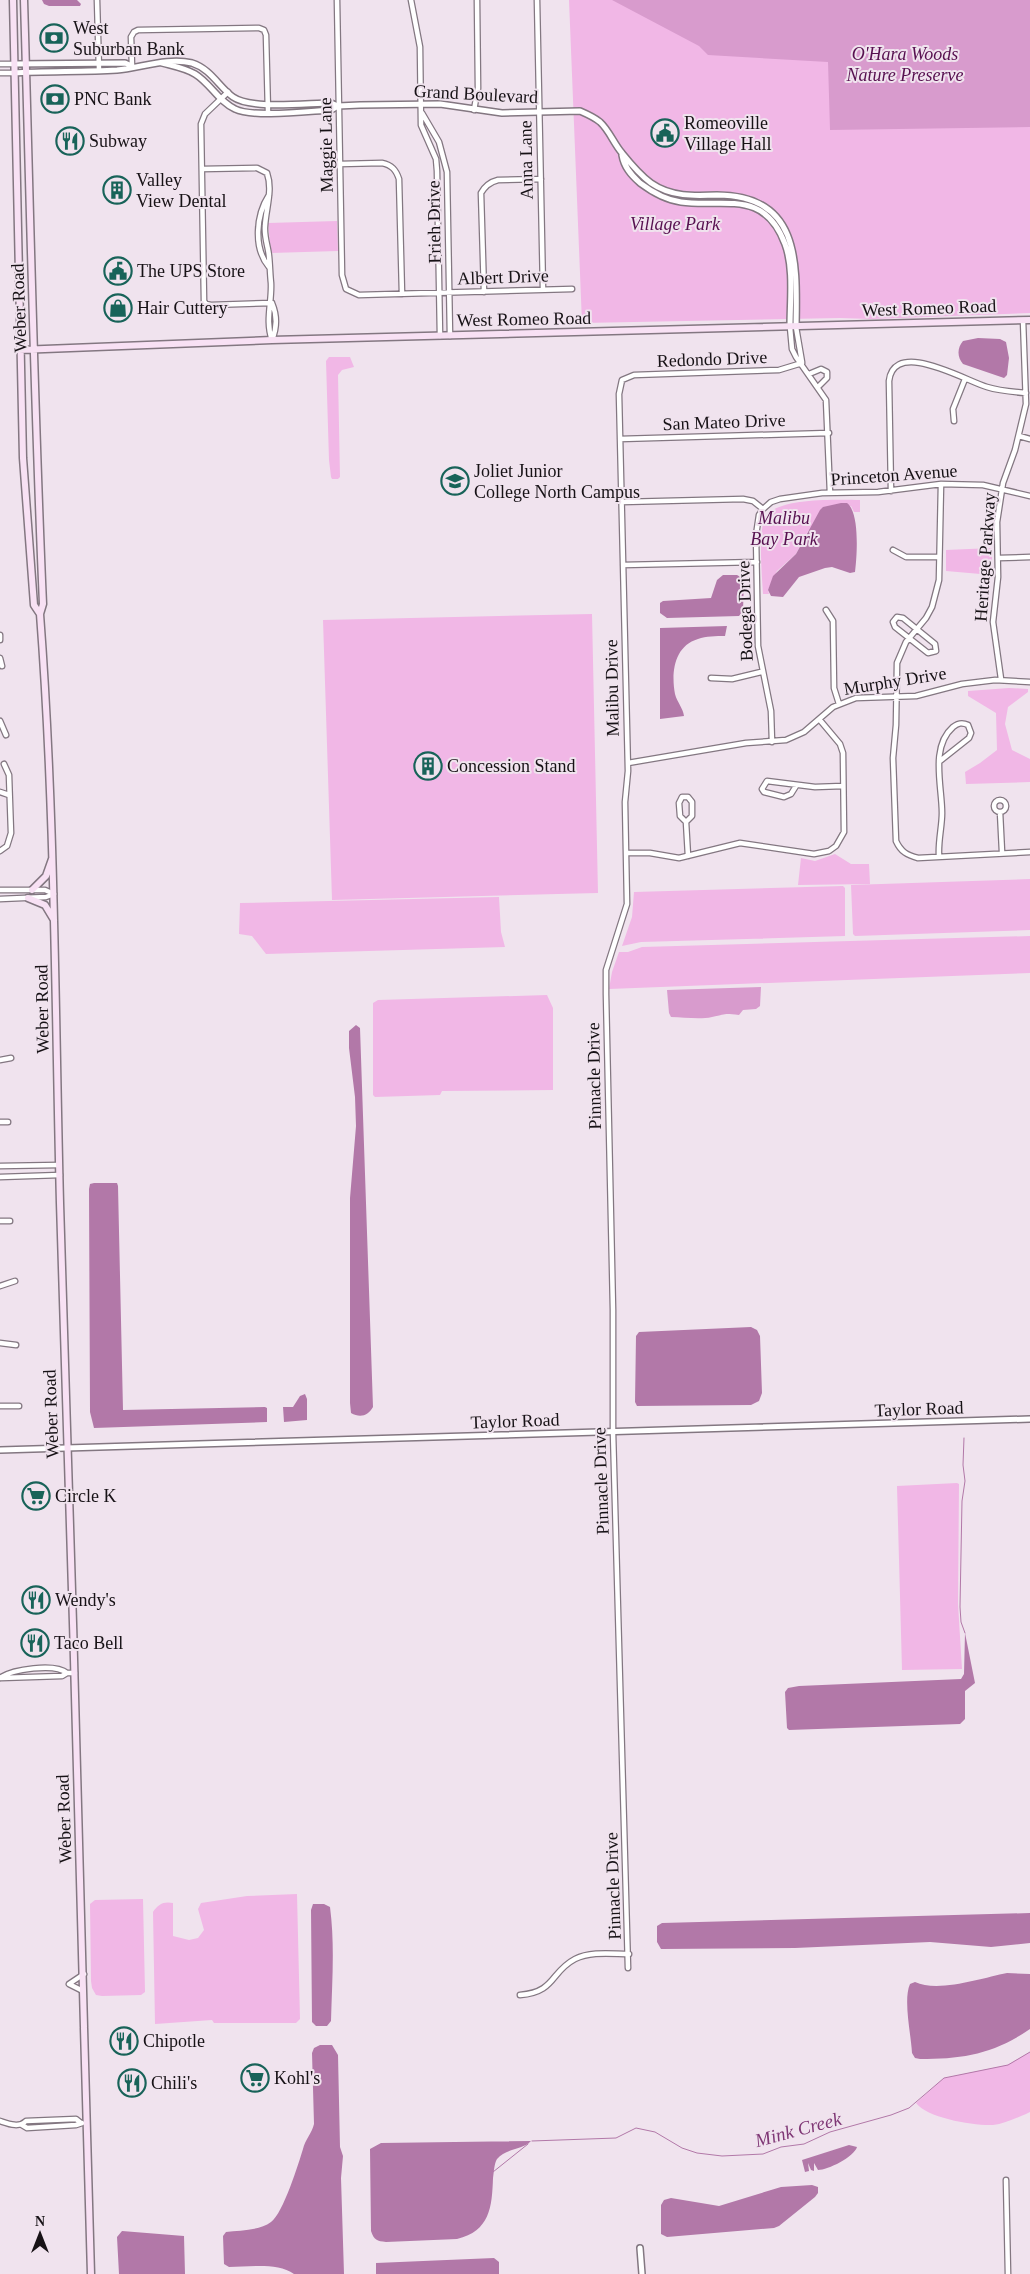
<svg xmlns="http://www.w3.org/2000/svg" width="1030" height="2274" font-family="Georgia,serif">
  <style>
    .green { fill: #f1b7e6 }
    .forest { fill: #d89bcd }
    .water { fill: #b278a8 }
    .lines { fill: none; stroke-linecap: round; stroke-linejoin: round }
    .stream { stroke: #b278a8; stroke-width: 1 }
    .minor-casing { stroke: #837781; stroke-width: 7 }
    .tertiary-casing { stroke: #837781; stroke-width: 8 }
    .secondary-casing { stroke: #837781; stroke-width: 9 }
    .minor { stroke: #fff; stroke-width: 4.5 }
    .tertiary { stroke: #fff; stroke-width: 5 }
    .secondary { stroke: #f8e1f4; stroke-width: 6 }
    .labels { text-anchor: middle; stroke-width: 4; stroke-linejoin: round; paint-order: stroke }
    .poi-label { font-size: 18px; fill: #171216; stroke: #f0e3ee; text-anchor: start }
    .park-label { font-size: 18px; font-style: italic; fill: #571050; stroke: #f0e3ee }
    .street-label { font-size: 18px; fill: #171216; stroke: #f0e3ee }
    .water-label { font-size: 19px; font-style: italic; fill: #7f3775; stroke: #f0e3ee }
  </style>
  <rect width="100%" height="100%" fill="#f0e3ee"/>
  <path class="green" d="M569,0H1030V313L871,319L840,318L582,323Z
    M337,221L338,251L271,253L268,223Z
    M329,357H350L354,367L342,370L338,375L340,477L338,479H332L331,477L329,460L326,361Z
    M860,500V512H854L851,506L808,531L796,554L777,571L768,590L769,594H763C762,577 758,531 765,518C775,497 839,500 860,500Z
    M992,548V575L946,571V550Z
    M592,614L598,893L332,900L323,620Z
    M1009,688L1028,689V692L1008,707L1005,724L1012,750L1030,759V782L966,784L965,772L980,763L997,750L996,713L968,696V691Z
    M835,854L851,864H869L870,884L798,885L801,858L815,861Z
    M1030,879V930L855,936L853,934L851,885Z
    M843,886L845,888V936L641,942L622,946L632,917L634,892Z
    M499,897L501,932L505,947L266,954L252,936L239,934L240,903Z
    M1030,936V973L609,989L612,972L619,952H628L642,947Z
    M547,995L553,1008V1090L442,1091L440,1095L375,1097L373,1095V1003L378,1000Z
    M957,1483L959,1484L958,1604L962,1669L902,1670L897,1486Z
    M297,1894L300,2019L296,2023H214L212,2020L155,2024L153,1912C158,1904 164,1901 173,1903V1936L189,1940L198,1938L204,1930L198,1909L201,1903L247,1896Z
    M143,1899L145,1992L141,1995L102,1996L96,1995L92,1988L91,1981L90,1904L95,1900Z
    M1030,2052V2112L1026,2114C1016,2118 1004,2124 993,2125C974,2126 927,2118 916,2103L944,2078L1007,2065Z"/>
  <path class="forest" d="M612,0H1030V127L830,130L828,62L708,55L699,46Z
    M761,987L760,1006L756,1009L743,1010L739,1015C723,1013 727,1014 712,1017C699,1020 684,1017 671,1017L669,1013L667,990Z"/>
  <path class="water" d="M42,0H77L81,4L80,6H49L44,4Z
    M978,338L1000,339L1006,342L1009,358L1007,375L1004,378L963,364C957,357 957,348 963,341Z
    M841,503H847C860,513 857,556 855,572L850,573L832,567L825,568L799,577L783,597L771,596L768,590L773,576L796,554L820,510L823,507Z
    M723,575H737L744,579L743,611L739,616L667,618L660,613V603L663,601L711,598L717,580Z
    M727,626L725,636C716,636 706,636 698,639C674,646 671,673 675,694C677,702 683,708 684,716L660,719V628Z
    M356,1025L360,1028L373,1407C368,1416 360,1418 351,1413L350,1403V1198L356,1126L355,1097L349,1048V1031Z
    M94,1183H117L118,1186L123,1410L265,1407L267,1408V1422L94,1428L90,1412L89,1189L90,1184Z
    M751,1327L757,1330L760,1336L762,1393L759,1401L751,1405L637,1406L635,1402L636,1336L639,1332Z
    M305,1394L307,1399V1420L284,1422L283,1407H293L300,1396Z
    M965,1633L975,1683L965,1691V1719L960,1724L789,1730L787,1728L785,1692L788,1688L799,1686L961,1679L964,1674Z
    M313,1904H324L330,1907C335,1945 332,1983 331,2021L327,2026H316L312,2022L311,1910Z
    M1030,1913V1943L991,1947L930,1942L795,1948L661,1949L657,1942V1926L662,1923Z
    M1007,1973L1030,1974V2029C994,2054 963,2059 920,2059L915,2058L912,2053C911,2034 903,2000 910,1984L915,1982C938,1993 982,1978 1007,1973Z
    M320,2045H332L338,2055L340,2147L343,2156L341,2178L344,2274H294C277,2262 249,2267 229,2267L224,2264L223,2236L226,2232C240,2230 259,2231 271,2222C283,2214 299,2162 303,2149C305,2140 312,2133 314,2124L312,2053L314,2048Z
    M531,2141C523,2150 506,2148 497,2159C494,2164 494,2172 493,2178C492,2207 490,2231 457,2239L386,2242C377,2241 374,2240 371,2231L370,2149L381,2143Z
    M849,2145L857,2147C854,2157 828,2170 818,2170L814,2163V2171L811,2170L808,2163L809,2171L805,2172L802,2160Z
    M812,2185L818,2187V2193L815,2197L779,2226L774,2228L667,2237L661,2234V2205L664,2200L671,2198L719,2206L781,2187Z
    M122,2231L184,2236L185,2274H119L117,2237Z
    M494,2258L499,2262V2274H376V2263Z"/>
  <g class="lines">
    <path class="stream" d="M964,1438L963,1465L965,1481L962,1501L960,1607L961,1622L965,1633
      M532,2141L616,2138L636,2128L655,2132L682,2148L697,2153L722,2156L763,2154L781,2147L804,2144L830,2132L891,2115L909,2108L944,2078L1008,2065L1030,2052
      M493,2172L528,2144"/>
    <g class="minor-casing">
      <path id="minor" d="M97,0L99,70
        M337,0L342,275L346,289L359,295L572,289
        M411,0L420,47L421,125L436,159L437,171L440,336
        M537,0L543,290
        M0,64H13
        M132,66L131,37L134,32L138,30L259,28L264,30L266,35L268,112
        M0,73H13
        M228,92L205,114L201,124L204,301L206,304L211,305L272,303
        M474,110L478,88L477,0
        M422,113L439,142L447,172L450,336
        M340,164L382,163C392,165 396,170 399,179L402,294
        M202,169L257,168L267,173C273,190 266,208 265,226C264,237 268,246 269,256C270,265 270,274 271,283C272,302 265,321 272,340
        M269,195C256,215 253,248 269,267
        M484,292L481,193C485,186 490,182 498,180L541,179
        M272,303C277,315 277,328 272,340
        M790,327L792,349L796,357L826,400L830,493
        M796,327L802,362
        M809,374L821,369L827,372V378L818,387
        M954,421L953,409L965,379
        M1019,436L1030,439
        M620,439L829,433
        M941,484L939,580L932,607L926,618L906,642L897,663L896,725L893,758L896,841C901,852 907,855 918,858L1030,852
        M891,491L889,381C894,338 966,381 987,387C1000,391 1013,392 1026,393
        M622,502L743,499L753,501L763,509
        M893,550L906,557H939
        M999,558L1030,557
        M623,565L757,562
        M826,610L833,621L834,688L839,704
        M897,617L903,618L935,644L936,651L928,653L895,627L893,622Z
        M0,640V635
        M0,658L2,666
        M711,678L732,679L761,672
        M1001,679L993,622L998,577L997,522L1003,483L1015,450L1026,404L1023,320
        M0,721L6,735
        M772,742L771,711L758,646L756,535L759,515L763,509L771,502L780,499L822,493L878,492L941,484L983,485L1030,496
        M628,763L746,743L786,740L804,732L833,707L856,698L916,696L962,684L995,680L1030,682
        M796,786L791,794L784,797L764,792L762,789L767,781L815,787L843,786
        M0,792L9,795
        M994 806a6 6 0 1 1 12 0a6 6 0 1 1-12 0Z
        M1000,812L1002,852
        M686,822L680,816L679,803L682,797H688L692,802V816L686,822L688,856
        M0,851L7,846L11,833L9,775L4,764
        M626,853H650L679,858L740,843L814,854L829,851L836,846L844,832L843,753L840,744L819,719
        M939,856C938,841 942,827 942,813C942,786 930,747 953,727C958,723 962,722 968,725L971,733L969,738L940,761
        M0,890H45L54,894
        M0,899L46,897L54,894
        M0,1060L11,1058
        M0,1122H8
        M0,1166L59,1165
        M0,1177L60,1175
        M0,1221H10
        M0,1286L15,1281
        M0,1343L16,1345
        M0,1406H19
        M0,1678C12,1669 55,1663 67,1673
        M1,1678L62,1676L67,1673H75
        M628,1968L613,1432V1310L606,994V970L627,904L625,802L628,771L619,394L622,380L634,375L779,370L802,363
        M83,1991L69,1984L84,1974
        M520,1995C556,1992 550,1972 575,1959C591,1951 612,1954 629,1954
        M0,2121C9,2124 19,2128 26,2121L76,2119L81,2123
        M22,2125L27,2128L76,2125L82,2123
        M1006,2180L1008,2274"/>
    </g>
    <g class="tertiary-casing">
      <path id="tertiary" d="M162,63C173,66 185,68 195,74C210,83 219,102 235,109C253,118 310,111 331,110L338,106L360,105L440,104L502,113L580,111C587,114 594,117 600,122C609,130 614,144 622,153C630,163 640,175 651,183C671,197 694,196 717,195C801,195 797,264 796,327
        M13,64L125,63L132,66
        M13,73C48,71 82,72 117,70C140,68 168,57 192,63C211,69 219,87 233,97C252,110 307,103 331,103L338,106
        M622,155C624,167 631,175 640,183C652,192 666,200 681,202C723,208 764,188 785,244C794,268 790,301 790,327
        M0,1450L1030,1419
        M640,2248L642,2274"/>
    </g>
    <g class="secondary-casing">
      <path id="secondary" d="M13,0L23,458L34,605L40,614
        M24,0C30,201 34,403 43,604L40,614C55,810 55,1006 60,1203C68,1478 78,1752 84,2027
        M19,350L272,340L1030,320
        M32,890L46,876L52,859
        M28,898L45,905L54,920
        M84,2028L91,2274"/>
    </g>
    <use href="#minor" class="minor"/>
    <use href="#tertiary" class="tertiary"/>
    <use href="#secondary" class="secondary"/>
  </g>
  <defs>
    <g id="bank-ring" transform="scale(1.4375)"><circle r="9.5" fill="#f0e3ee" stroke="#186359" stroke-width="1.5"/><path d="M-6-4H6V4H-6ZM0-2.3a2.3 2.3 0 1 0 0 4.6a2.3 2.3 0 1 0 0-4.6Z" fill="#186359"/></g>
    <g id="civic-ring" transform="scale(1.4375)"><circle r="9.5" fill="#f0e3ee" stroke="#186359" stroke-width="1.5"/><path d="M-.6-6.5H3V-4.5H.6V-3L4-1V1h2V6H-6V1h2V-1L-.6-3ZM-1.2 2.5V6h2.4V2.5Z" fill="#186359"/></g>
    <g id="restaurant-ring" transform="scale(1.4375)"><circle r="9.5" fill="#f0e3ee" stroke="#186359" stroke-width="1.5"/><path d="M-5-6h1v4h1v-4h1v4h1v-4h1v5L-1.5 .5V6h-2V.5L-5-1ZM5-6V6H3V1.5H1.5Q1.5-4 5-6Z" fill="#186359"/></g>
    <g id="building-ring" transform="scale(1.4375)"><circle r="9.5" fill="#f0e3ee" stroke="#186359" stroke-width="1.5"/><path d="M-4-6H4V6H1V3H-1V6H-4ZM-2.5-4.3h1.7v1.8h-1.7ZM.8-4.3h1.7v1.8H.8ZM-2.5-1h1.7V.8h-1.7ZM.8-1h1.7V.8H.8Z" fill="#186359"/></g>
    <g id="shop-ring" transform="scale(1.4375)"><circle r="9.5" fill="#f0e3ee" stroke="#186359" stroke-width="1.5"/><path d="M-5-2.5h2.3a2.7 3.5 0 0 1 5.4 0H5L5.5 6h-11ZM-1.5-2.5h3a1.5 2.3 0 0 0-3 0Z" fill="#186359"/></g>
    <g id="university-ring" transform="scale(1.4375)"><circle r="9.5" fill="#f0e3ee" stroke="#186359" stroke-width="1.5"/><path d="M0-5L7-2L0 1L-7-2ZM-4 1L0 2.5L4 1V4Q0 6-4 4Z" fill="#186359"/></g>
    <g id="supermarket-ring" transform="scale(1.4375)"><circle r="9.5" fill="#f0e3ee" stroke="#186359" stroke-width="1.5"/><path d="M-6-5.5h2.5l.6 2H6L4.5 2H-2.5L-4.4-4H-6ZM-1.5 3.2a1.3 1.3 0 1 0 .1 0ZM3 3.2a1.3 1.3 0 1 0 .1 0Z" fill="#186359"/></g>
  </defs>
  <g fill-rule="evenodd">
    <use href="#bank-ring" x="54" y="38"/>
    <use href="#bank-ring" x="55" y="99"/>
    <use href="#civic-ring" x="665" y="133"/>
    <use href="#restaurant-ring" x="70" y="141"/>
    <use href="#building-ring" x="117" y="190"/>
    <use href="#civic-ring" x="118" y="271"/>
    <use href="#shop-ring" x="118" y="308"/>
    <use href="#university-ring" x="455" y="481"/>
    <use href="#building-ring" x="428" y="766"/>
    <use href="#supermarket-ring" x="36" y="1496"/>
    <use href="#restaurant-ring" x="36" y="1600"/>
    <use href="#restaurant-ring" x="35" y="1643"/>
    <use href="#restaurant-ring" x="124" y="2041"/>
    <use href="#supermarket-ring" x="255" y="2078"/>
    <use href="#restaurant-ring" x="132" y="2083"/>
  </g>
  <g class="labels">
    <g class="poi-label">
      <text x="73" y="34">West<tspan x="73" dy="21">Suburban Bank</tspan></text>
      <text x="74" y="105">PNC Bank</text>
      <text x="684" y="129">Romeoville<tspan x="684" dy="21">Village Hall</tspan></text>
      <text x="89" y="147">Subway</text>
      <text x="136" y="186">Valley<tspan x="136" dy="21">View Dental</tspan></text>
      <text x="137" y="277">The UPS Store</text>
      <text x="137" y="314">Hair Cuttery</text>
      <text x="474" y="477">Joliet Junior<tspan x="474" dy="21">College North Campus</tspan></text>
      <text x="447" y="772">Concession Stand</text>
      <text x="55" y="1502">Circle K</text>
      <text x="55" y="1606">Wendy's</text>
      <text x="54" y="1649">Taco Bell</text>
      <text x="143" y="2047">Chipotle</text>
      <text x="274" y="2084">Kohl's</text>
      <text x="151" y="2089">Chili's</text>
    </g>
    <g class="park-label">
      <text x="905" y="60">O'Hara Woods<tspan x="905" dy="21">Nature Preserve</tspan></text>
      <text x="675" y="230">Village Park</text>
      <text x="784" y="524">Malibu<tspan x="784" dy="21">Bay Park</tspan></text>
    </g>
    <g class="street-label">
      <text transform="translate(476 94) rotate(3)" y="6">Grand Boulevard</text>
      <text transform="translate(326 145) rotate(-91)" y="6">Maggie Lane</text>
      <text transform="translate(526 160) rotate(-91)" y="6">Anna Lane</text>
      <text transform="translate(434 222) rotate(-91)" y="6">Frieh Drive</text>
      <text transform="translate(503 277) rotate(-2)" y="6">Albert Drive</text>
      <text transform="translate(19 308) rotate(-92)" y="6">Weber Road</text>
      <text transform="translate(929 308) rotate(-2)" y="6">West Romeo Road</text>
      <text transform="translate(524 319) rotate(-1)" y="6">West Romeo Road</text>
      <text transform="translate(712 359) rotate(-2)" y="6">Redondo Drive</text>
      <text transform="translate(724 422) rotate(-2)" y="6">San Mateo Drive</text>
      <text transform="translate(894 475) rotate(-4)" y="6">Princeton Avenue</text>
      <text transform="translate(985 557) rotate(-86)" y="6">Heritage Parkway</text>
      <text transform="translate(745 611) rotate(-92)" y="6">Bodega Drive</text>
      <text transform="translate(895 681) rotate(-9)" y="6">Murphy Drive</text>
      <text transform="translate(612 688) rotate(-91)" y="6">Malibu Drive</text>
      <text transform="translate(42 1009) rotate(-91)" y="6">Weber Road</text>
      <text transform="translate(594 1076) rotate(-91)" y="6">Pinnacle Drive</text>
      <text transform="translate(919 1409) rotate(-2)" y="6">Taylor Road</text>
      <text transform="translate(51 1414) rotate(-92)" y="6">Weber Road</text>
      <text transform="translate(515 1421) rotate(-2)" y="6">Taylor Road</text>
      <text transform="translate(601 1481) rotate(-92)" y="6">Pinnacle Drive</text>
      <text transform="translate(64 1819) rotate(-92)" y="6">Weber Road</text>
      <text transform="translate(613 1886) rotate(-92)" y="6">Pinnacle Drive</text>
    </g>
    <g class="water-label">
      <text transform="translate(798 2129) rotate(-15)" y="7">Mink Creek</text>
    </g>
  </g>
  <g transform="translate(40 2234)" stroke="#f0e3ee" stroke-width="4" paint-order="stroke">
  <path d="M0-4L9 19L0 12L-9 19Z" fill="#171216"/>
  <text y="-8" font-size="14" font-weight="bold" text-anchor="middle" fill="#171216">N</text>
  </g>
</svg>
